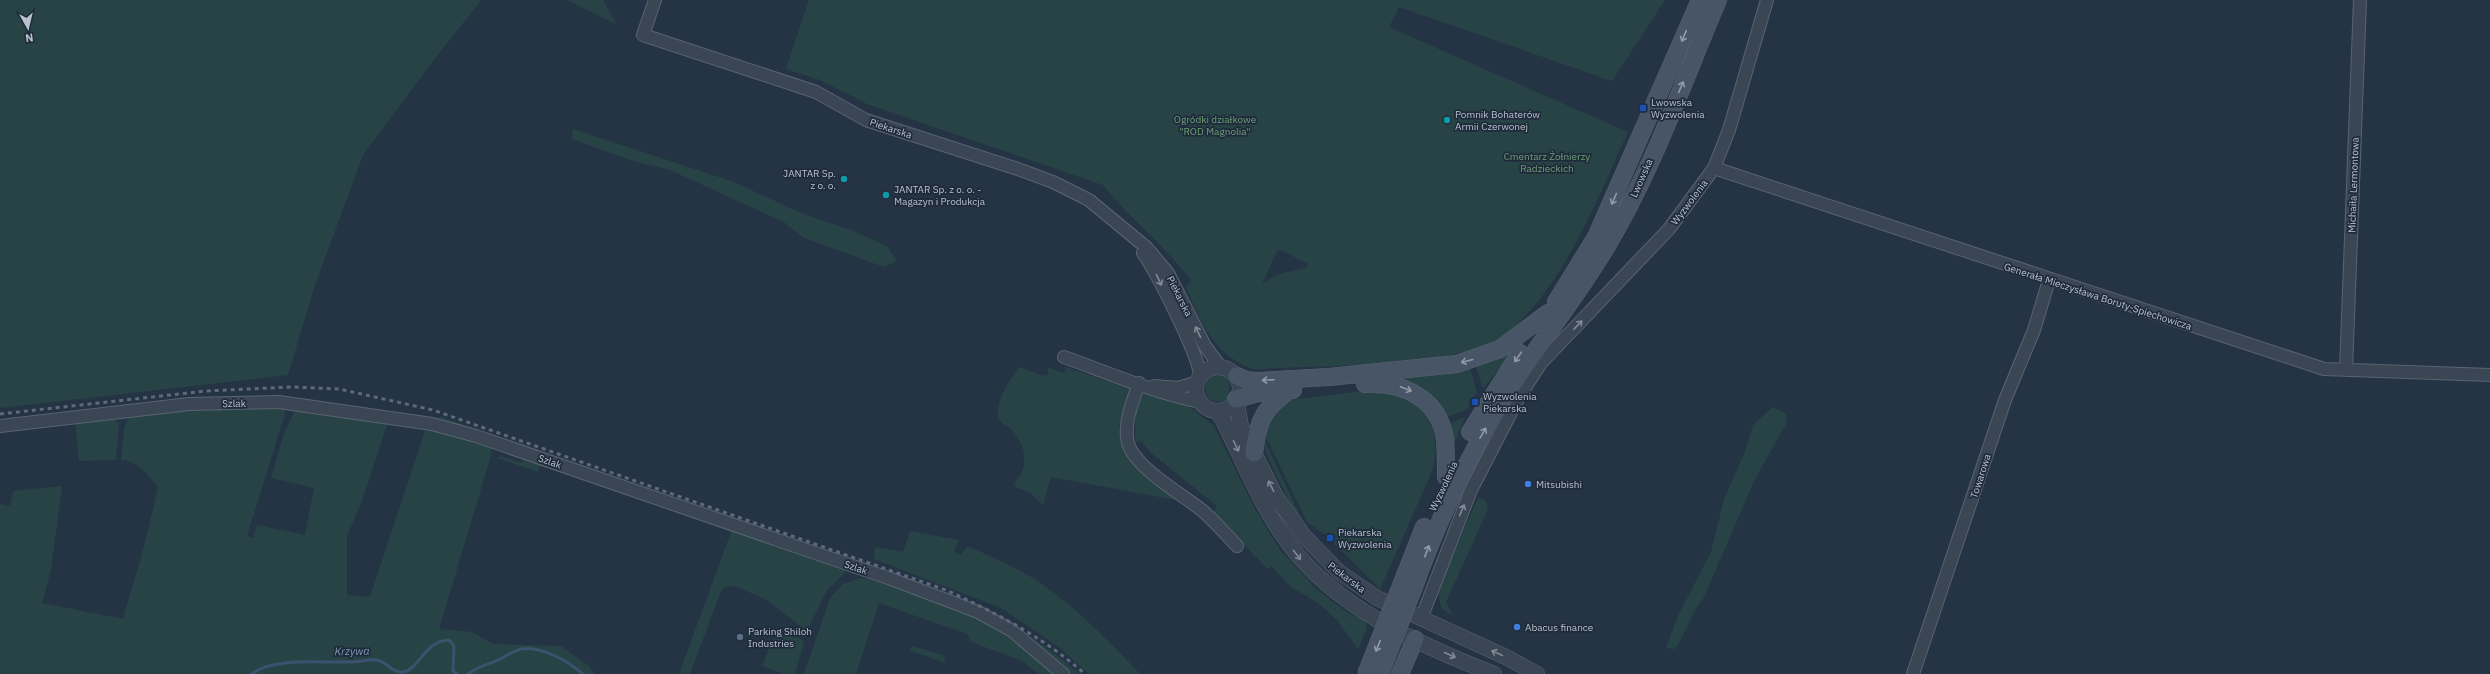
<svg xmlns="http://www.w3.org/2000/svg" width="2490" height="674" font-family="'IBM Plex Sans',sans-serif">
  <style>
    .green { fill: #284346; fill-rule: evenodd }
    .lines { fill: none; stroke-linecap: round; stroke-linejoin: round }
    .stream { stroke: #3a526e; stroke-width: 3 }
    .minor-casing { stroke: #596472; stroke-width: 14 }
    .tertiary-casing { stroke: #596472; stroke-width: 16 }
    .secondary-casing { stroke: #596472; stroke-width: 18 }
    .minor { stroke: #3a4654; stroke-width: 12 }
    .tertiary { stroke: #3a4654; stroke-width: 15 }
    .secondary { stroke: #485567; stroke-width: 17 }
    .rail { stroke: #5c6a7b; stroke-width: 3; stroke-dasharray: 4 4; stroke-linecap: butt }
    .secondary-bridge-casing { stroke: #596472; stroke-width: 18; stroke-linecap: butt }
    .secondary-bridge { stroke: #485567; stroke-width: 17 }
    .oneway { stroke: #919baa }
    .oneway2 { stroke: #7f8a97 }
    .transit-dot { fill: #1a4fb4; stroke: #1f2b3a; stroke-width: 1.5 }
    .culture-dot { fill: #0f9aa8; stroke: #1f2b3a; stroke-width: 1.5 }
    .shop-dot { fill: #3f7fe0; stroke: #1f2b3a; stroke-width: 1.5 }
    .service-dot { fill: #5c6f8a; stroke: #1f2b3a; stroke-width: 1.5 }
    .labels { text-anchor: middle; stroke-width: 3.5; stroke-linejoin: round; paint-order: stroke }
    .poi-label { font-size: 10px; fill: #b8c1ce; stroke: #1f2b3a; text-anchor: start }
    .park-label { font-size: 10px; fill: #6da077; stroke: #1f2b3a }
    .street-label { font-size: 10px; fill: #b8c1ce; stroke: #1f2b3a }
    .water-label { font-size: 11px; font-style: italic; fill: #7d98b6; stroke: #1f2b3a }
  </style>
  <rect width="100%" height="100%" fill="#253445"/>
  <path class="green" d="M0,0H481L433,61L363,155L315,285L288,375L0,408Z
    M567,0H603L616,24Z
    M809,0H1665L1612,81L1399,7L1389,27L1393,29L1628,132C1596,201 1567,280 1509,332C1501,340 1488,346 1477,349C1417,366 1340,365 1278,368C1267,368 1258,372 1248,367C1210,350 1203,323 1186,288L1191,280C1164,245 1130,219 1103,185L867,104L820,80L786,69ZM1281,250L1308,264L1306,268L1278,274L1262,284L1277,251Z
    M573,129L734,182L801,213L851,230L887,246L897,261L884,267L804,238L784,222L670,170L633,161L572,139Z
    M1516,347L1483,389L1476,366Z
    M1019,367L1044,376L1048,375V367L1064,373L1066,367L1130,389L1119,427L1124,447L1132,463L1176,500L1051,477L1043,505L1029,492L1017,488L1014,483C1030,467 1026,446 1012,430C1007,425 998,423 998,415C997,398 1010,380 1019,367Z
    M1470,368L1477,393L1468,402L1470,405L1467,409L1445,418L1385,377Z
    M1218,373C1236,380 1228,389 1226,403L1211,400C1204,392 1205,387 1207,376Z
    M1362,391C1371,392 1383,390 1393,393C1433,405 1442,437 1431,474L1380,589L1332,541L1334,538L1328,533L1326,535L1307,522L1264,433L1269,415L1290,400Z
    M1143,394L1187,405L1214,426L1253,505L1280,550L1315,588L1345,611L1365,621L1367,628L1358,649L1337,620L1318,603L1290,586L1271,566L1268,569L1213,513L1217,506L1150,452L1141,441L1136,442C1135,431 1134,401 1143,394Z
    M284,407L285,414L247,536L253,538L257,525L305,535L314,488L271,478L284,433L296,408L388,422L362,501L347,536V595L370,597L427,425L487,444L491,448V456L439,629L472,632L493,644L561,646L589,666L595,674H0V504L10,506L13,491L62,486L51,570L42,603L123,619L145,543L158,487C148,475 138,461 121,460L124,428L129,417L177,411Z
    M1773,407L1787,414L1786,424L1754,481L1703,599C1690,614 1686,633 1675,649L1666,648L1678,616L1711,552L1724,499L1744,454L1753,425Z
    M439,416L957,597C1002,617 1042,642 1080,674H1070L1018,631L438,422Z
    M1465,417L1451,452L1448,424Z
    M113,418L119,424L116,460L79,461L75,422Z
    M1262,435L1302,520C1290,506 1263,453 1262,435Z
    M501,456L522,463L525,456L547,466L546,468L540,466L538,472L497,458Z
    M574,473L845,568L846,572L827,590L807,631L765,599L734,586L725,587L721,591L690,674H679L731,532L573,477Z
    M1478,497L1486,501L1488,509L1446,602L1453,616L1441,608L1438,591Z
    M910,531L959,540L954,551L961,555L967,546C996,559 1028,572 1053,592C1084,616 1113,645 1140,674H1089L1059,647L1001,608L874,559L875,547L903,552Z
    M861,578L886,582L916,592L1003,629L1057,674H1039L1020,660L971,642L967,634L879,603L856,674H804L830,598L843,584Z
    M784,633L794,634L804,642L795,674H784L762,666L773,639Z
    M913,646L943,655L946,663L908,650Z"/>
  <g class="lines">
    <path class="stream" d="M252,674C273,657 325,663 351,662C359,662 368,659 376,660C387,661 391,673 403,672C419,670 424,641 449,640L454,646L453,671L457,674
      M468,674C478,667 485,665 496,661C504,658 512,651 521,649C541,645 569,662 583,674"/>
    <g class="minor-casing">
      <path id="minor" d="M655,0L643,35L816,92L866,120L1018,169L1053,182L1089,200L1147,248L1168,273L1205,346L1219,365
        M1714,168L2324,369L2490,375
        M1143,253C1157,273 1199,355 1200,376
        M1064,357C1109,373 1154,393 1201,402
        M2346,370L2360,0
        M1139,383C1133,401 1123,424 1128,443C1135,468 1183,495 1203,511C1215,522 1226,534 1237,546
        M1154,386L1178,388L1198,382
        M0,426L189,404L279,402L432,424L476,436L891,579L978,612L1011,630L1063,674
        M1421,619L1471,490L1519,397L1541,363L1669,229L1714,168L1729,130L1767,0
        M1913,674L2005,400L2034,330L2049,280"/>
    </g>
    <g class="tertiary-casing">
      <path id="tertiary" d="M1196 389a22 22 0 1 1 44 0a22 22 0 1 1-44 0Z
        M1236,399L1241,427L1275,495L1304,536L1339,572L1377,598L1506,657L1537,674
        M1217,412L1222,418C1243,461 1261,506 1289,544C1336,608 1422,646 1494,674"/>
    </g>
    <g class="secondary-casing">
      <path id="secondary" d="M1556,302L1596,237L1700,0
        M1237,376L1246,380L1257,381L1329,377L1457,364L1500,349L1548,313
        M1365,384C1403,382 1439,398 1445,439C1446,452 1446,464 1446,477
        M1236,399L1258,393L1293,390
        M1470,432L1520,353
        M1254,453C1258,420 1263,409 1290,390
        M1402,583L1424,527
        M1414,587C1439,517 1471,450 1511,387C1542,339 1578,295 1607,246C1653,169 1683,82 1718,0
        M1400,674L1415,639"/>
    </g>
    <use href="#minor" class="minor"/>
    <use href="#tertiary" class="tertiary"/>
    <use href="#secondary" class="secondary"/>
    <path class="rail" d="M0,414L206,391L292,387L339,389L433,410L946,590C996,613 1043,637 1085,674"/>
    <g class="secondary-bridge-casing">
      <path id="secondary-bridge" d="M1366,674L1402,583
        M1380,674L1414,587"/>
    </g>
    <use href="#secondary-bridge" class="secondary-bridge"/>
  </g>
  <defs><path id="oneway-shaft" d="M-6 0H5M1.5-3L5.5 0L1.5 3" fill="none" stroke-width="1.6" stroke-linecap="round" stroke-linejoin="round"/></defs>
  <g class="oneway">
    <use href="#oneway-shaft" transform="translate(1684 36) rotate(113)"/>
    <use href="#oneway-shaft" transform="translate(1681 87) rotate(-67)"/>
    <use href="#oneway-shaft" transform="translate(1614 199) rotate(114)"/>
    <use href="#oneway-shaft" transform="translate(1518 357) rotate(125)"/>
    <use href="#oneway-shaft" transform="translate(1467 361) rotate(166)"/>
    <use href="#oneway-shaft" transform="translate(1268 380) rotate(177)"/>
    <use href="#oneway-shaft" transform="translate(1406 389) rotate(21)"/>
    <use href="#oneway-shaft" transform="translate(1483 433) rotate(-60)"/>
    <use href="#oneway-shaft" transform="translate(1427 551) rotate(-69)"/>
    <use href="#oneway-shaft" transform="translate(1378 646) rotate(112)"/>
  </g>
  <g class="oneway2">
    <use href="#oneway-shaft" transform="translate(1159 280) rotate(65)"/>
    <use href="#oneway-shaft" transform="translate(1578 325) rotate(-46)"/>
    <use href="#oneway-shaft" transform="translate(1198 332) rotate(-115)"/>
    <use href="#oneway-shaft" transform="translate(1236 446) rotate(64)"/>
    <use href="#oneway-shaft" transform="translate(1271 486) rotate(-117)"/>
    <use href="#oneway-shaft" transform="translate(1462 510) rotate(-67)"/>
    <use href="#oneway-shaft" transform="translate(1297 555) rotate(52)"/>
    <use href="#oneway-shaft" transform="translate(1497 653) rotate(-155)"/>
    <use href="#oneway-shaft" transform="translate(1450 655) rotate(24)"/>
  </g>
  <g class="transit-dot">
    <rect x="1639" y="104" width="8" height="8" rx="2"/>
    <rect x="1471" y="398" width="8" height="8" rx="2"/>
    <rect x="1326" y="534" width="8" height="8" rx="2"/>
  </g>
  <g class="culture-dot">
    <circle cx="1447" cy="120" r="4"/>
    <circle cx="844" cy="179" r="4"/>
    <circle cx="886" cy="195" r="4"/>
  </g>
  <g class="shop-dot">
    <circle cx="1528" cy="484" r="4"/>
    <circle cx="1517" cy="627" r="4"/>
  </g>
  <circle class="service-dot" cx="740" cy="637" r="4"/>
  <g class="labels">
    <g class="poi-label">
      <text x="1651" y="106">Lwowska<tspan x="1651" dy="12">Wyzwolenia</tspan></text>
      <text x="1455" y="118">Pomnik Bohaterów<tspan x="1455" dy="12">Armii Czerwonej</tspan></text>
      <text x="836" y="177" text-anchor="end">JANTAR Sp.<tspan x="836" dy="12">z o. o.</tspan></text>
      <text x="894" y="193">JANTAR Sp. z o. o. -<tspan x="894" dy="12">Magazyn i Produkcja</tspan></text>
      <text x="1483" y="400">Wyzwolenia<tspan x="1483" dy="12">Piekarska</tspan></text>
      <text x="1536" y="488">Mitsubishi</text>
      <text x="1338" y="536">Piekarska<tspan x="1338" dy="12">Wyzwolenia</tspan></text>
      <text x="1525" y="631">Abacus finance</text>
      <text x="748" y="635">Parking Shiloh<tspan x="748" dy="12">Industries</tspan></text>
    </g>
    <g class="park-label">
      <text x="1215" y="123">Ogródki działkowe<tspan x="1215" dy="12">"ROD Magnolia"</tspan></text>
      <text x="1547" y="160">Cmentarz Żołnierzy<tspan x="1547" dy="12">Radzieckich</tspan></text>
    </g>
    <g class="street-label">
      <text transform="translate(891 128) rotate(18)" y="4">Piekarska</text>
      <text transform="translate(1641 178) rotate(-66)" y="4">Lwowska</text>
      <text transform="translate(2353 185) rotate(-88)" y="4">Michaiła Lermontowa</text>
      <text transform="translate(1689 202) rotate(-53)" y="4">Wyzwolenia</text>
      <text transform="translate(1180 296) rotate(63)" y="4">Piekarska</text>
      <text transform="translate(2098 296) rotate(18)" y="4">Generała Mieczysława Boruty-Spiechowicza</text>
      <text transform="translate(234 403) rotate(-1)" y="4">Szlak</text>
      <text transform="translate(550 461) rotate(19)" y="4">Szlak</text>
      <text transform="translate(1980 476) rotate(-72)" y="4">Towarowa</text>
      <text transform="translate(1443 486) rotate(-65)" y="4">Wyzwolenia</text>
      <text transform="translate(856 567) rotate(19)" y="4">Szlak</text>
      <text transform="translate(1347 577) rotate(37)" y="4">Piekarska</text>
    </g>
    <g class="water-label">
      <text transform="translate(352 651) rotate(-1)" y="4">Krzywa</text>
    </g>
  </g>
  <g transform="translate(28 28) rotate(172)" stroke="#1f2b3a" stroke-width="3" paint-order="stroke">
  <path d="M0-3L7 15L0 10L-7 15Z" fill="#b8c1ce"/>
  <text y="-6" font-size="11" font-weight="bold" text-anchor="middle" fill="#b8c1ce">N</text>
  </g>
</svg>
